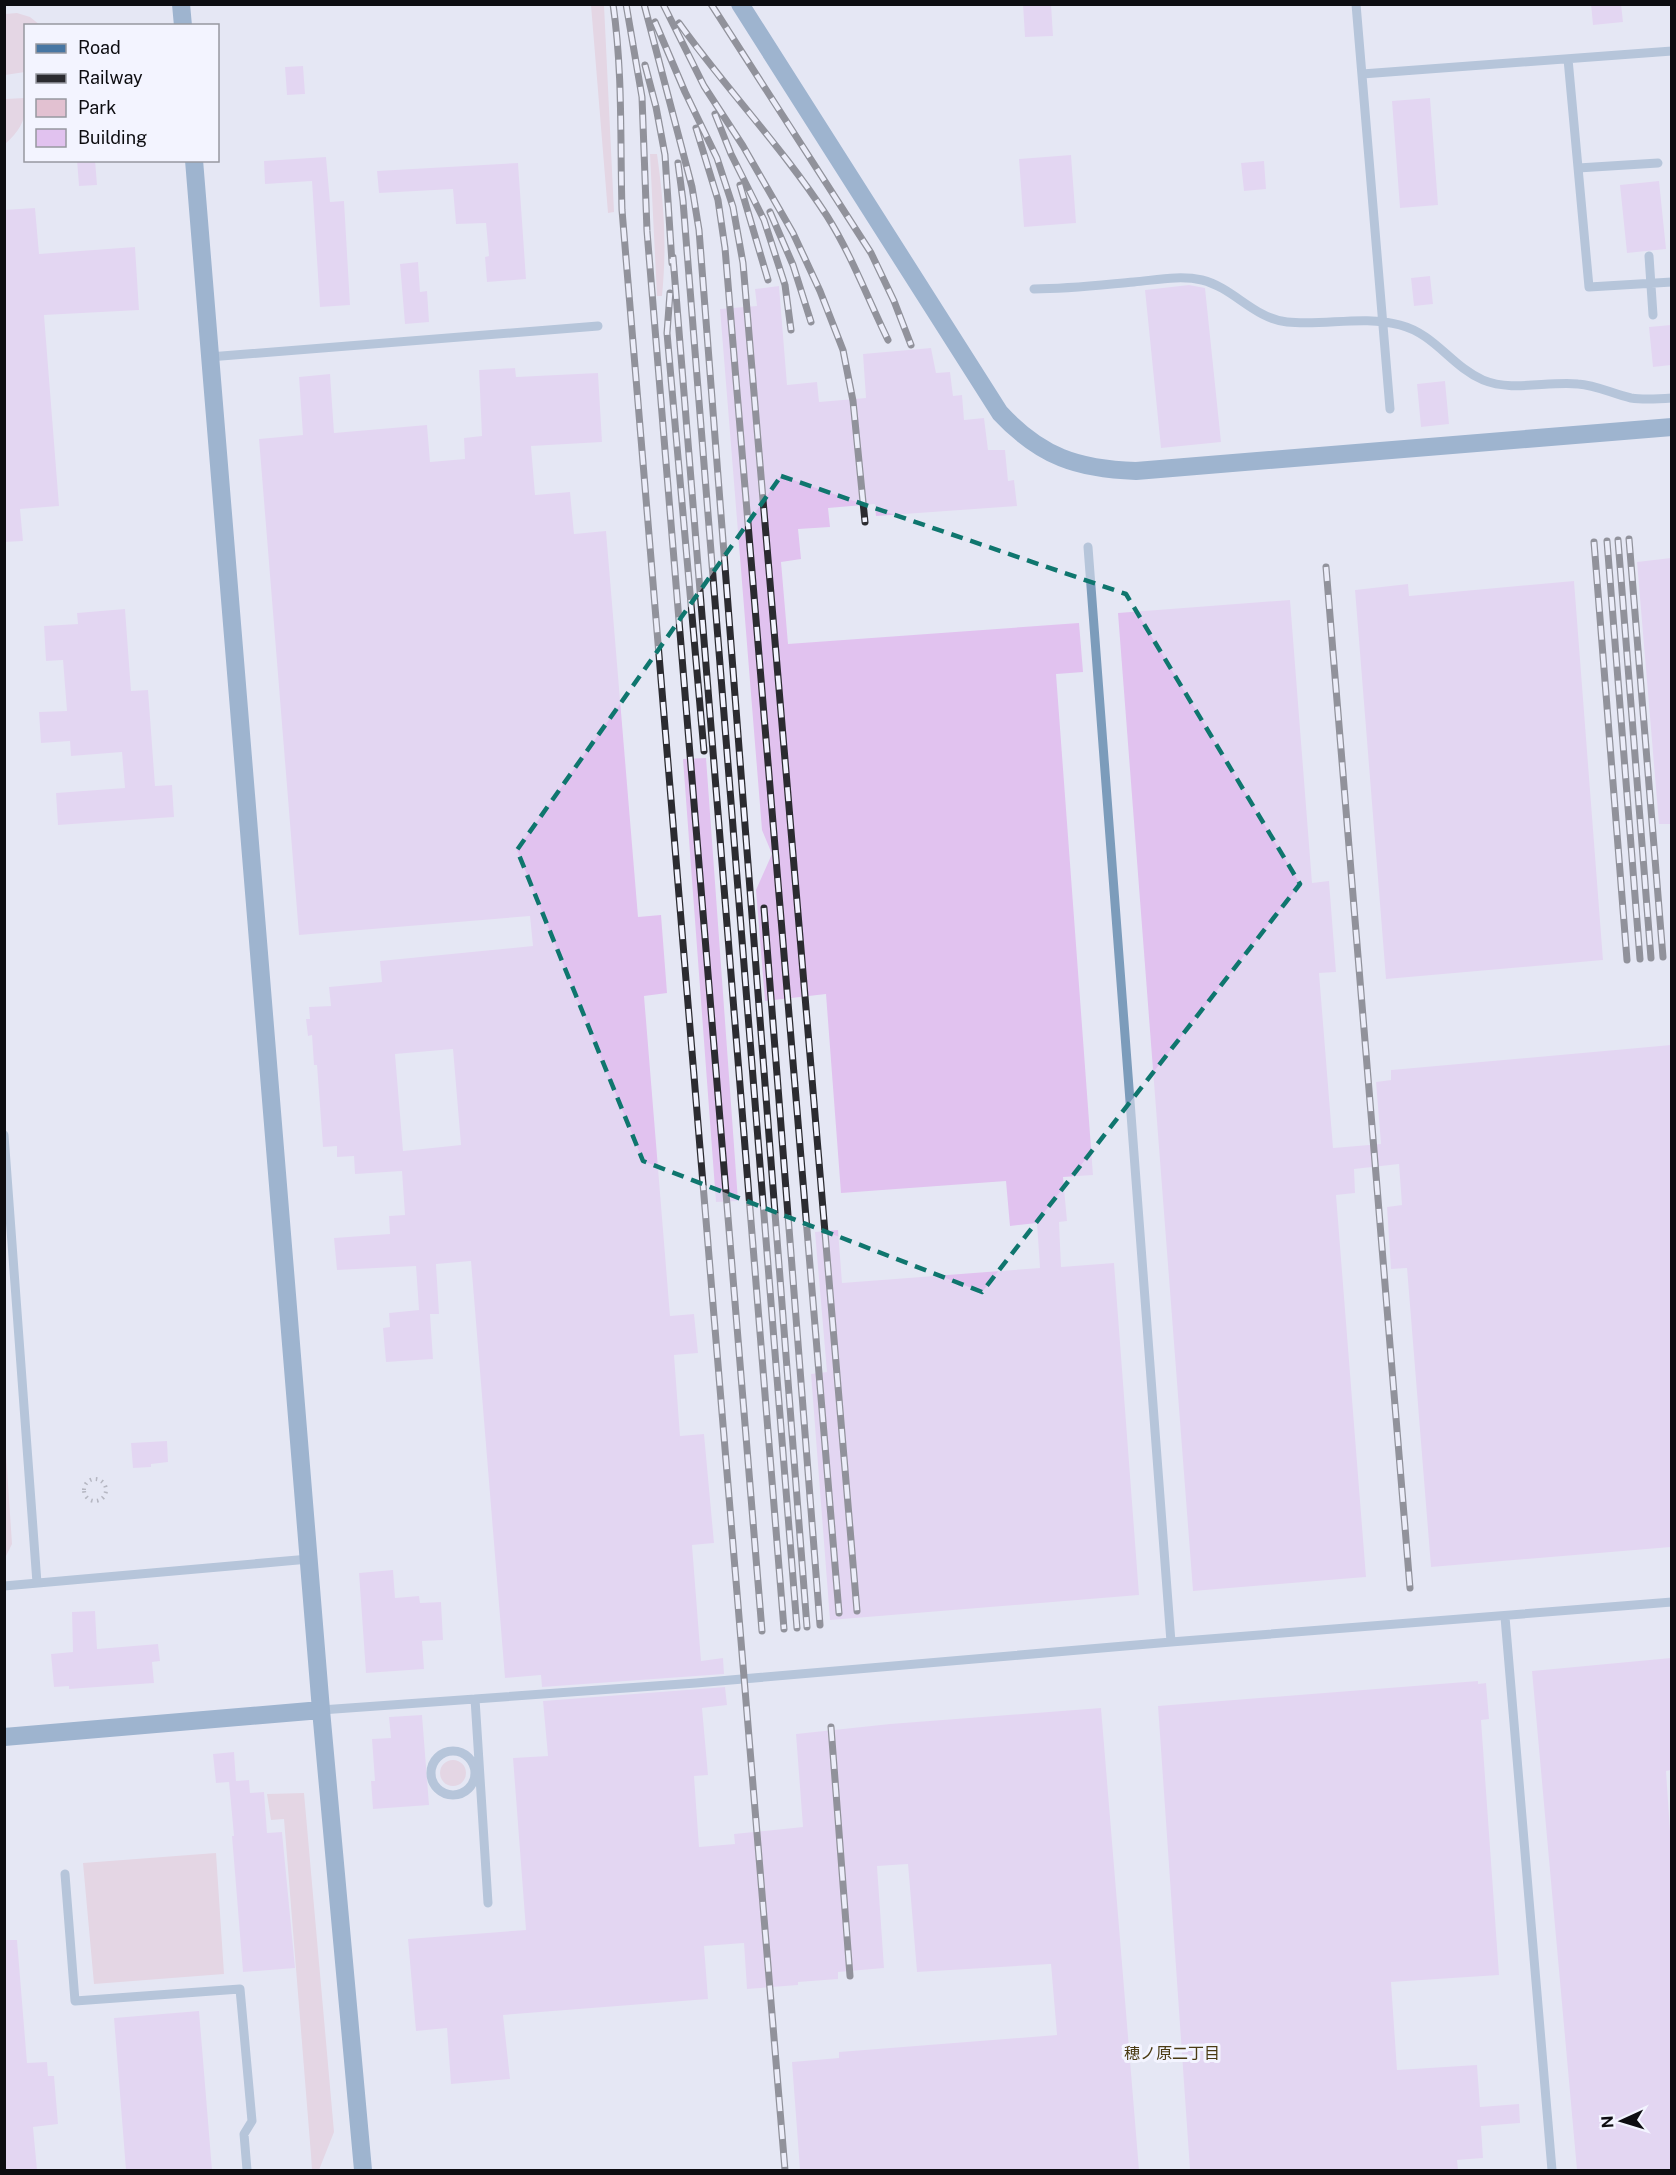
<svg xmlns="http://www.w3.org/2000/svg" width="1676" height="2175" font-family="'Public Sans','Noto Sans JP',sans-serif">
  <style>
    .green { fill: #e2c1d1 }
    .building { fill: #e1c2ef; fill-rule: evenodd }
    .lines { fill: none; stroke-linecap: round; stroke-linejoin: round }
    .path { stroke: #7a7b84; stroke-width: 4; stroke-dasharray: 1.5 4.5; stroke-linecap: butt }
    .lane { stroke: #7c9cbb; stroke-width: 9 }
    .secondary { stroke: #4776a3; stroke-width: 18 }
    .rail-casing { stroke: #2b2b30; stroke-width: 7 }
    .rail { stroke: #f3f4ff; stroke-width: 4.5; stroke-dasharray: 14; stroke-linecap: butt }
    .marked { fill: none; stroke: #0f766e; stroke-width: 4.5; stroke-dasharray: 12 8; stroke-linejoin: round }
    .labels { text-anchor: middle; stroke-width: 6; stroke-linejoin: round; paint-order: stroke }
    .neighbourhood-label { font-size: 16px; fill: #4a3a12; stroke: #f3f4ff }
  </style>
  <rect width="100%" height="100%" fill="#e5e7f4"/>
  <path class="green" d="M591,5H604L614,212L608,213Z
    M17,13L30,17L40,25L26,26L25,72L5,75V14Z
    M25,98C28,117 20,131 5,144V99Z
    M650,154H657C664,204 667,245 662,296H657Z
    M5,1439L12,1544L5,1558H4Z
    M440 1773a13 13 0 1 1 26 0a13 13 0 1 1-26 0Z
    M304,1793L334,2132L319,2170H312L311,2155L284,1819L271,1820L267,1794Z
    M216,1853L224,1974L94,1984L83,1863Z"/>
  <path class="building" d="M1023,4H1051L1053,36L1025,37Z
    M1591,4H1621L1623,22L1593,25Z
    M303,66L305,94L287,95L285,67Z
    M1430,98L1438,205L1400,208L1392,101Z
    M1071,155L1076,223L1024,227L1019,159Z
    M326,157L330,202L344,201L350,305L320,307L312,181L265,184L264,161Z
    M77,160H95L97,185L79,186Z
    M1264,161L1266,189L1244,191L1241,163Z
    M518,163L526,279L487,282L485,257L489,256L486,223L456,224L453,189L379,193L377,171Z
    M1659,181L1666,249L1627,253L1620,185Z
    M35,208L39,254L135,247L139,310L44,315L59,506L20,509L23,541L4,542V210Z
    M418,262L420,292L427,291L429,322L405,324L400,264Z
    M1430,276L1433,304L1414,306L1411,278Z
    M1189,285L1205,288L1221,442L1161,448L1145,290Z
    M779,286L787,385L817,382L819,402L866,398L863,354L931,348L936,373L950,372L953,396L962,395L964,420L984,418L988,450H1005L1008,481L1014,480L1017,506L876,516L875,504L828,508L830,527L798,529L801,559L781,562L788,644L1079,623L1083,672L1056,674L1093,1175L1063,1177L1067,1221L1059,1222L1061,1267L1114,1263L1139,1595L830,1620L811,1374L827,1372L815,1232L838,1230L842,1283L1040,1268L1037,1223L1010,1226L1006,1181L841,1193L826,994L765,1001L756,890L772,854L762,830L720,309L757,306L755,289Z
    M1671,325V365L1653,367L1649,327Z
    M515,368L516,377L598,373L602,442L531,446L535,495L570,492L574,534L606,531L638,917L661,915L667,993L644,996L670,1316L694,1314L698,1353L674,1355L680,1436L704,1434L714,1543L692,1545L701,1661L723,1658L724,1674L542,1687L541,1675L505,1678L471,1261L436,1264L439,1314H430L433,1359L386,1362L383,1328L390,1327L389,1313L419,1310L416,1266L337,1270L334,1238L390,1234L389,1216L405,1215L402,1171L355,1174L354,1156L337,1157V1146L323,1147L317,1065H314L312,1035L308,1036L306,1019H310L309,1007L331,1006L329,987L382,982L380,961L533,946L530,916L299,935L259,439L303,435L299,377L330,374L334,433L427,425L430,462L465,459L464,438L482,436L479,370ZM453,1049L461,1145L403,1151L395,1054Z
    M1445,381L1449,424L1421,427L1417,384Z
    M1671,558V824H1659L1637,562Z
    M1574,581L1603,960L1386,979L1355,590L1408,584L1409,596Z
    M1290,600L1312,883L1329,881L1336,972L1319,973L1333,1148L1381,1144L1376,1082L1391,1080V1070L1671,1045V1547L1431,1567L1407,1268L1391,1269L1387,1207L1402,1205L1399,1164L1354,1169L1355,1193L1336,1195L1366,1577L1193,1591L1118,613Z
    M125,609L131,691L148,690L155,786L172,785L174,817L58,825L56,793L125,788L122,752L71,756L70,741L41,743L39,712L67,711L63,660L46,661L44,626L78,624L77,613Z
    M706,758L738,1201L716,1202L683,759Z
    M167,1441L168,1462L151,1464V1467L133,1468L131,1443Z
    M393,1570L395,1598L419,1596L420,1603L441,1602L443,1640L422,1641L424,1669L366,1673L359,1573Z
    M95,1611L97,1649L158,1644L160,1661L152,1662L154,1683L69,1689V1686L54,1687L51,1654L73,1652L72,1612Z
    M1671,1658V1770L1666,1771L1671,1846V2170H1577L1532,1671Z
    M1478,1681V1684L1486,1683L1489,1719L1481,1720L1499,1975L1391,1982L1397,2070L1477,2065L1480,2107L1519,2104L1520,2123L1481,2126L1483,2158L1457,2160L1458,2170H1190L1158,1706Z
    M725,1687L727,1705L702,1708L708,1775L694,1776L699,1847L735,1844L734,1834L803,1827L796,1734L890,1724L1101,1708L1139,2170H800L792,2062L839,2058V2052L1057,2035L1051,1964L917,1972L908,1864L877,1866L884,1968L838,1972V1979L798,1982V1985L747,1989L744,1943L704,1946L708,1999L503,2015L510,2079L451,2084L447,2028L416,2031L408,1939L526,1930L513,1758L548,1756L543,1701Z
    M422,1715L429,1805L373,1809L371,1781H375L372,1739L391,1738L389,1717Z
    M234,1752L236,1781L249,1780L250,1793L264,1792L267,1833L282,1832L295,1968L243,1972L232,1836H234L229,1782L216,1783L213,1754Z
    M4,1940H17L27,2063L47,2062L48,2076H54L58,2124L33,2127L37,2170H4Z
    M199,2011L212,2170H126L114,2018Z"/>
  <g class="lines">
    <path class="path" d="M84 1490a11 11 0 1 1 22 0a11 11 0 1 1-22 0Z"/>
    <path class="lane" d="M1356,4L1390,409
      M1568,59L1589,287L1672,282
      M1362,74L1672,51
      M1578,168L1658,163
      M1649,256L1653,315
      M1034,289C1068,289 1101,285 1134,282C1156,280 1180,275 1202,280C1234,288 1253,318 1287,322C1325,326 1363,315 1400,325C1435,334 1451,366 1483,380C1512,392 1547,381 1578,384C1596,385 1613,394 1631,398C1644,400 1658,399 1672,398
      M209,357L598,326
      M1088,547L1171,1642
      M4,1135L37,1583
      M4,1586L309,1559
      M1505,1617L1552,2170
      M475,1699L488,1903
      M321,1710L696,1683L1171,1642L1672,1602
      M431 1773a22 22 0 1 1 44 0a22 22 0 1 1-44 0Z
      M65,1874L75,2001L240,1989L252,2121L244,2134L247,2170"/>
    <path class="secondary" d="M181,4L183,26
      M740,4L1000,413C1041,457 1078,469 1136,471L1672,427
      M194,160L321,1710L363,2170
      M4,1737L321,1710"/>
    <g class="rail-casing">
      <path id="rail" d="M613,4C623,73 620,141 622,210L785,2170
        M626,4L642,97L647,231L762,1631
        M644,4L692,187L699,230L807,1627
        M663,4L704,86L743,146L793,233L820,291L843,350L853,401L865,522
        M711,4L871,253L894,301L911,345
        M655,22L685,92L717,158L733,207L743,263L857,1611
        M679,23C726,89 783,148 827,216C851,254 868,299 888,340
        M645,65L656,107L665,155L672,263
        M715,114L731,154L764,220L785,285L791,330
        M696,128L718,200L725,248L839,1613
        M678,163L683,201L797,1628
        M740,185L768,280
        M770,212L793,265L811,322
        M673,257L784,1629
        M670,293L667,333L704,751
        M1629,539L1663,957
        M1618,540L1651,958
        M1607,541L1640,959
        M1594,542L1627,960
        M1326,567L1410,1588
        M764,908L820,1625
        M831,1727L850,1976"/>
    </g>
    <use href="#rail" class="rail"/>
  </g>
  <path d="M0 0H1676V2175H0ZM781,476L1126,594L1300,884L982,1292L643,1161L517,850Z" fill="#e5e7f4" fill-opacity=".55" fill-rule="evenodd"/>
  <path class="marked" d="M781,476L1126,594L1300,884L982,1292L643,1161L517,850Z"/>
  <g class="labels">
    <g class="neighbourhood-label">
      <text x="1172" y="2059">穂ノ原二丁目</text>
    </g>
  </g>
  <rect width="1676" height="2175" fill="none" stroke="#0d0d11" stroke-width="12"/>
  <rect x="24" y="24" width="195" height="138" fill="#f3f4ff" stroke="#9798a0" stroke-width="1.5"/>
  <rect x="36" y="44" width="30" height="9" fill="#4776a3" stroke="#9798a0" stroke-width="1.5"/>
  <text x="78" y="54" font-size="18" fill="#0d0d11">Road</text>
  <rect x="36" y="74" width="30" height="9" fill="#2b2b30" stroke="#9798a0" stroke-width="1.5"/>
  <text x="78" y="84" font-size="18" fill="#0d0d11">Railway</text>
  <rect x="36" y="99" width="30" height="18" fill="#e2c1d1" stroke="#9798a0" stroke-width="1.5"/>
  <text x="78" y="114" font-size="18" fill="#0d0d11">Park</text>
  <rect x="36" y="129" width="30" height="18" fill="#e1c2ef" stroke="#9798a0" stroke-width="1.5"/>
  <text x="78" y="144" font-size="18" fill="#0d0d11">Building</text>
  <g transform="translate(1622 2121) rotate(266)" stroke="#f3f4ff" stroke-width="4.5" paint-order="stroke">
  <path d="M0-4.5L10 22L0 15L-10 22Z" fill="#0d0d11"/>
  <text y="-9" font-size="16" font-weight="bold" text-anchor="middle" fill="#0d0d11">N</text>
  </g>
</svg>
